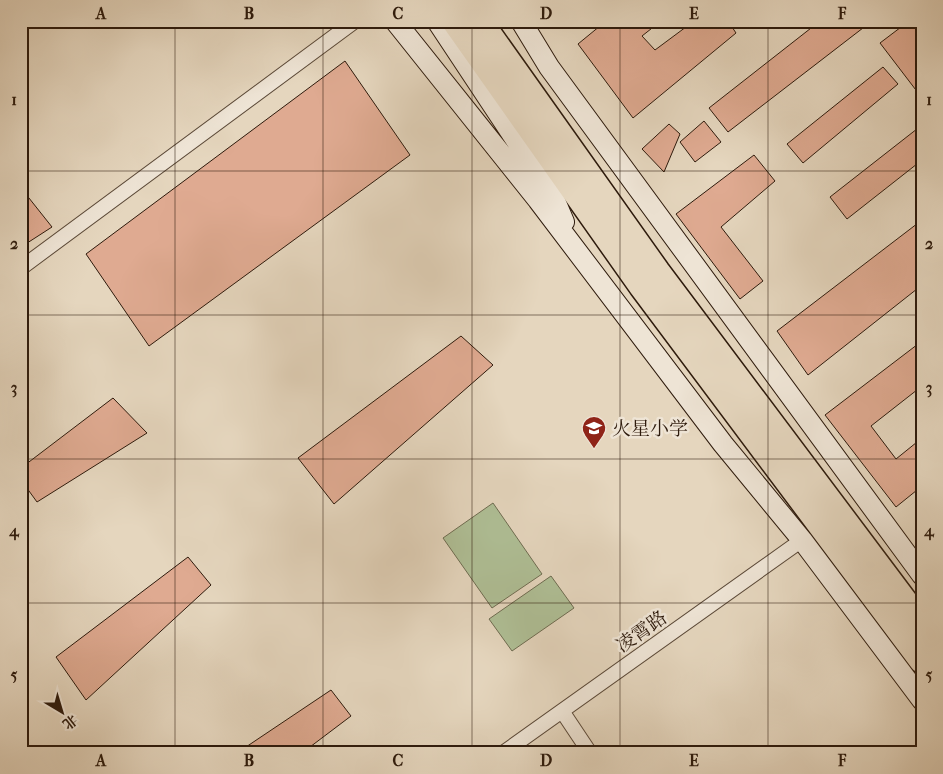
<svg xmlns="http://www.w3.org/2000/svg" width="943" height="774" font-family="'IM FELL French Canon','Noto Serif SC',serif">
  <style>
    .green { fill: #afbf96; stroke: #6e6c51 }
    .building { fill: #dfaa91; stroke: #2d1a0c }
    .lines { fill: none; stroke-linecap: round; stroke-linejoin: round }
    .street-casing { stroke: #5b4938; stroke-width: 16 }
    .secondary-casing { stroke: #2d1a0c; stroke-width: 22 }
    .highway-casing { stroke: #2d1a0c; stroke-width: 29 }
    .street { stroke: #eee4d5; stroke-width: 14 }
    .secondary { stroke: #eee4d5; stroke-width: 20 }
    .highway { stroke: #e5d6be; stroke-width: 26 }
    .grid { fill: none; stroke: #2d1a0c; stroke-width: 1; stroke-opacity: 0.55 }
    .labels { text-anchor: middle; stroke-width: 5; stroke-linejoin: round; paint-order: stroke }
    .poi-label { font-size: 19px; fill: #2d1a0c; stroke: #eee4d5; text-anchor: start }
    .street-label { font-size: 19px; fill: #2d1a0c; stroke: #eee4d5 }
    .neatline { fill: none; stroke: #2d1a0c; stroke-width: 2 }
    .grid-label { font-size: 16px; text-anchor: middle; font-weight: bold; fill: #2d1a0c }
  </style>
  <rect width="100%" height="100%" fill="#e5d6be"/>
  <filter id="stains"><feTurbulence type="fractalNoise" baseFrequency=".004" numOctaves="4"/><feColorMatrix values="0 0 0 0 .2 0 0 0 0 .09 0 0 0 0 .02 0 0 0 .5 -.17"/></filter>
  <radialGradient id="worn" r=".72"><stop offset=".6" stop-color="#630" stop-opacity="0"/><stop offset="1" stop-color="#630" stop-opacity=".3"/></radialGradient>
  <path class="green" d="M493,503L542,574L492,608L443,538Z
    M551,576L574,608L512,651L489,619Z"/>
  <path class="building" d="M606,21H661L642,36L655,50L694,21H728L736,33L633,118L578,44Z
    M820,21H872L728,132L709,108Z
    M909,21H922V98L880,43Z
    M345,61L410,155L149,346L86,254Z
    M883,67L898,84L803,163L787,144Z
    M704,121L721,142L695,162L680,142Z
    M669,124L680,134L664,172L642,149Z
    M922,125V160L847,219L830,197Z
    M754,155L775,181L721,227L763,281L740,299L676,214Z
    M21,188L52,227L21,247Z
    M922,220V285L808,375L777,331Z
    M461,336L493,365L334,504L298,458Z
    M922,341V386L871,426L896,459L922,438V486L896,507L825,415Z
    M113,398L147,433L37,502L21,480V468Z
    M188,557L211,585L86,700L56,657Z
    M331,690L351,716L302,753H237Z"/>
  <g class="lines">
    <g class="street-casing">
      <path id="street" d="M21,268L355,21
        M562,711L590,753
        M503,753L802,540"/>
    </g>
    <g class="secondary-casing">
      <path id="secondary" d="M395,21L538,200L723,444L802,540L922,700
        M437,21L553,196L564,222
        M521,21L549,67L922,575"/>
    </g>
    <g class="highway-casing">
      <path id="highway" d="M455,21L642,286L922,660
        M479,21L657,272L922,625"/>
    </g>
    <use href="#street" class="street"/>
    <use href="#secondary" class="secondary"/>
    <use href="#highway" class="highway"/>
  </g>
  <path class="grid" d="M175,21V753M323,21V753M472,21V753M620,21V753M768,21V753M21,171H922M21,315H922M21,459H922M21,603H922"/>
  <defs>
    <g id="school-pin" transform="scale(1.25)"><path d="M0 17L-7.5 6A9.5 9.5 0 1 1 7.5 6Z" fill="#8f2418" stroke="#eee4d5"/><path d="M0-5L7-2L0 1L-7-2ZM-4 1L0 2.5L4 1V4Q0 6-4 4Z" fill="#fff"/></g>
  </defs>
  <g fill-rule="evenodd">
    <use href="#school-pin" x="594" y="428"/>
  </g>
  <g class="labels">
    <g class="poi-label">
      <text x="612" y="435">火星小学</text>
    </g>
    <g class="street-label">
      <text transform="translate(641 631) rotate(-35)" y="7">凌霄路</text>
    </g>
  </g>
  <rect width="943" height="774" fill="none" stroke="#e5d6be" stroke-width="55"/>
  <g transform="translate(62 712) rotate(142)" stroke="#eee4d5" stroke-width="4" paint-order="stroke">
  <path d="M0-4L9 19L0 12L-9 19Z" fill="#2d1a0c"/>
  <text y="-8" font-size="14" font-weight="bold" text-anchor="middle" fill="#2d1a0c">北</text>
  </g>
  <rect x="28" y="28" width="888" height="718" class="neatline"/>
  <g class="grid-label">
    <text x="101" y="19">A</text>
    <text x="249" y="19">B</text>
    <text x="398" y="19">C</text>
    <text x="546" y="19">D</text>
    <text x="694" y="19">E</text>
    <text x="842" y="19">F</text>
    <text x="14" y="105">1</text>
    <text x="929" y="105">1</text>
    <text x="14" y="249">2</text>
    <text x="929" y="249">2</text>
    <text x="14" y="393">3</text>
    <text x="929" y="393">3</text>
    <text x="14" y="536">4</text>
    <text x="929" y="536">4</text>
    <text x="14" y="680">5</text>
    <text x="929" y="680">5</text>
    <text x="101" y="766">A</text>
    <text x="249" y="766">B</text>
    <text x="398" y="766">C</text>
    <text x="546" y="766">D</text>
    <text x="694" y="766">E</text>
    <text x="842" y="766">F</text>
  </g>
  <rect width="100%" height="100%" filter="url(#stains)"/>
  <rect width="100%" height="100%" fill="url(#worn)"/>
</svg>
